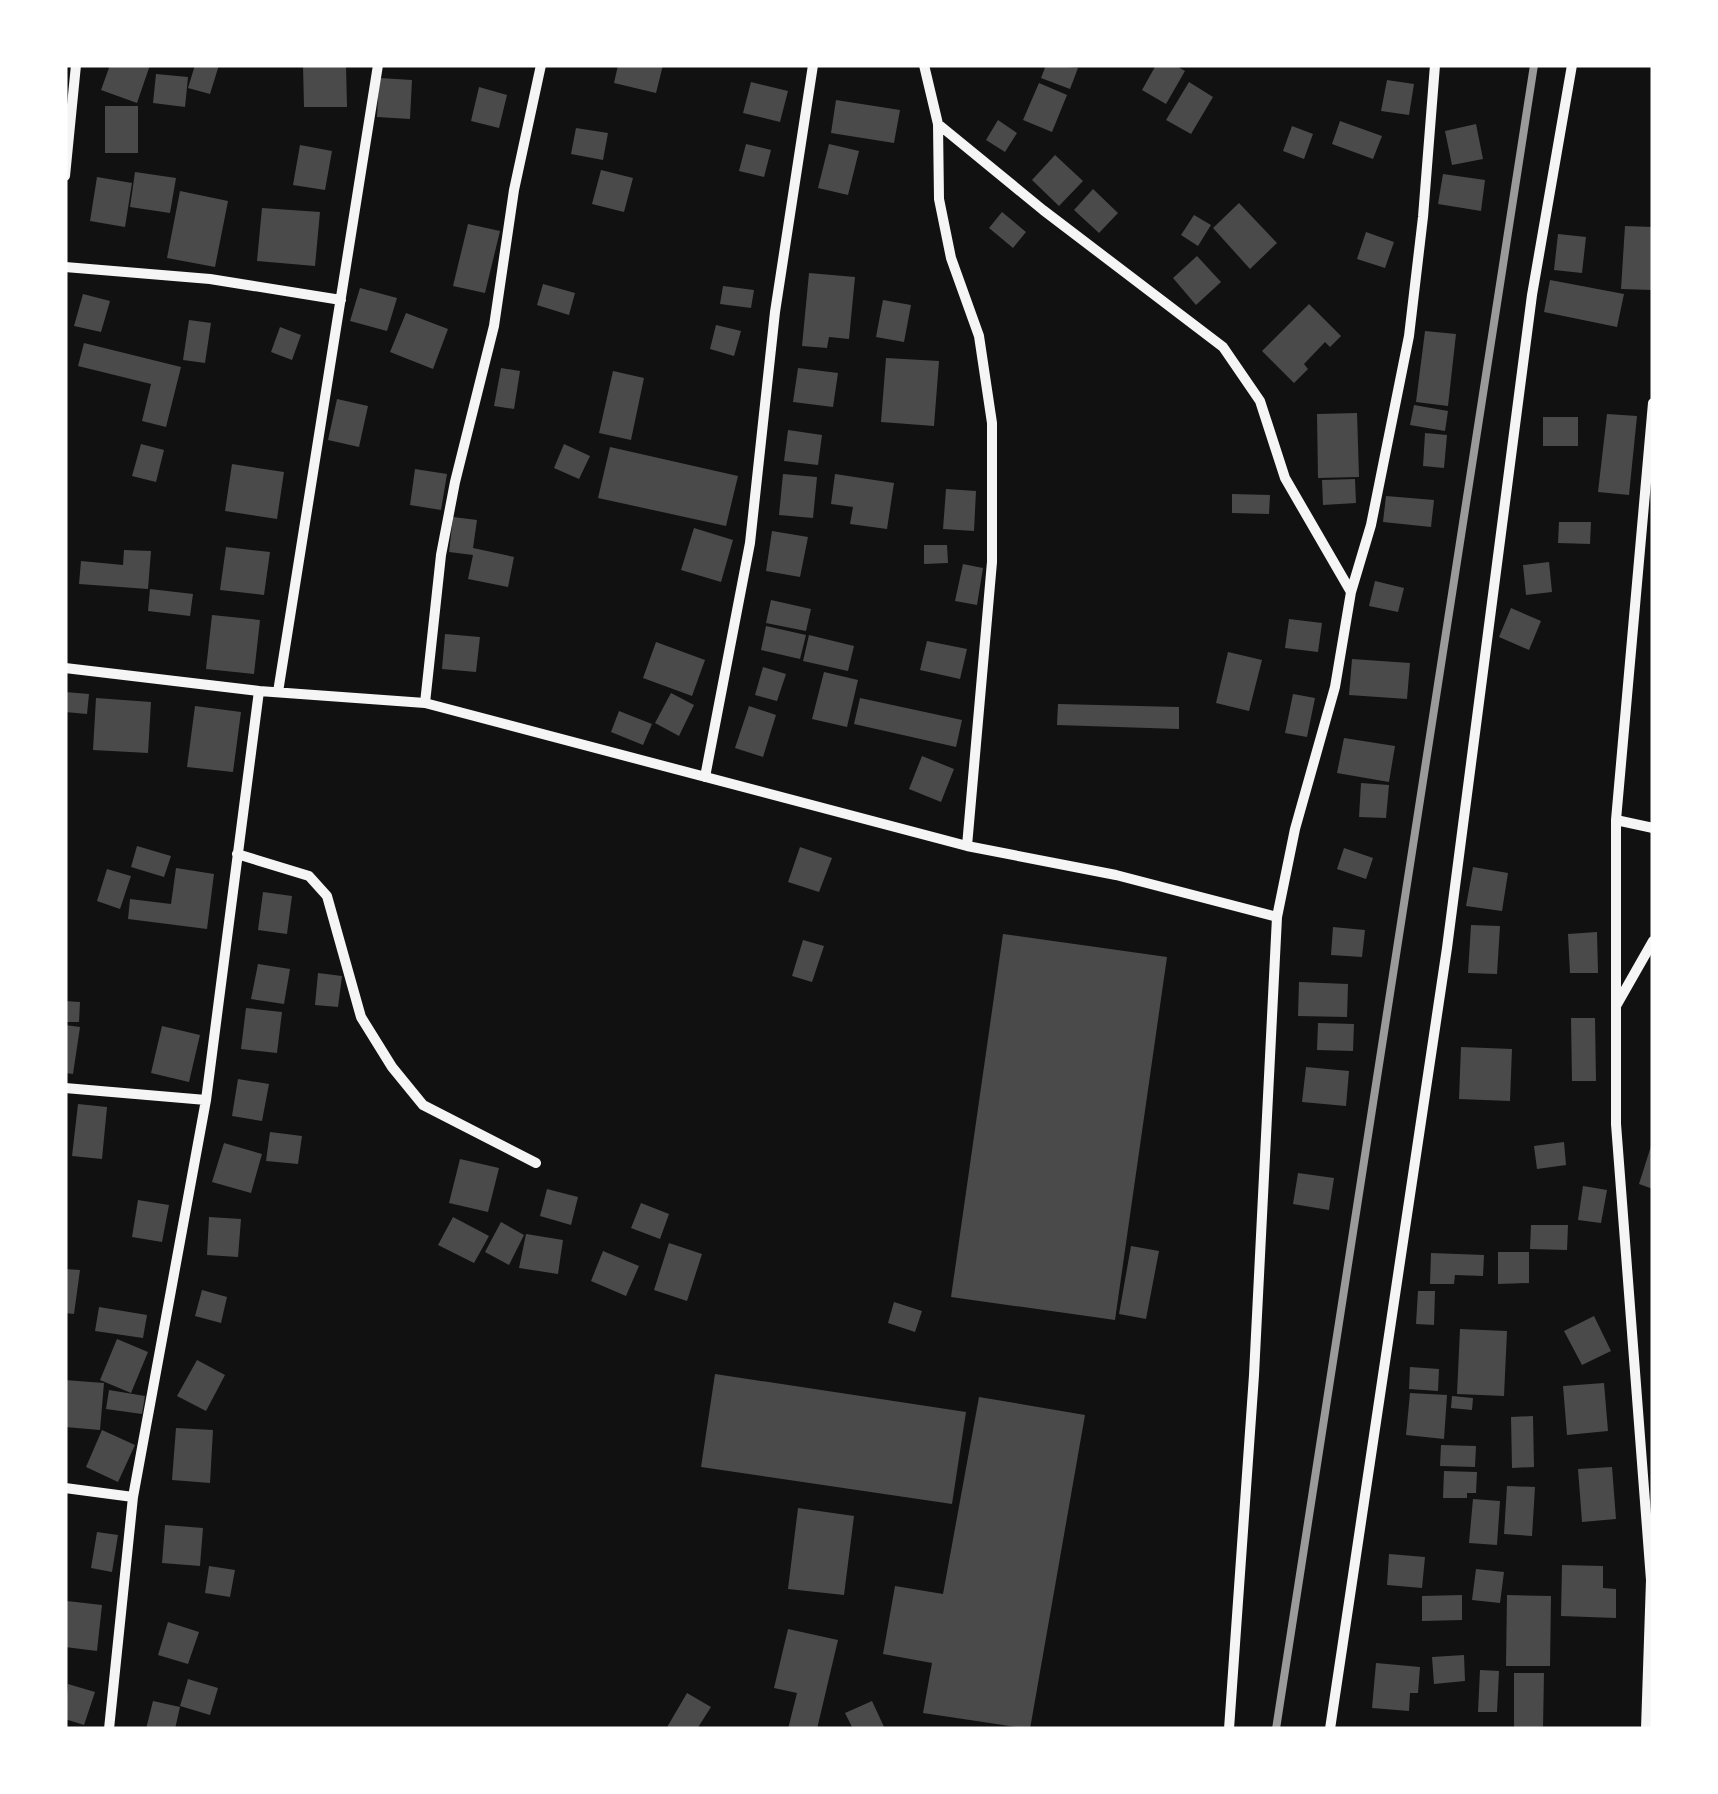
<svg xmlns="http://www.w3.org/2000/svg" width="1718" height="1794" font-family="Poppins,sans-serif">
  <style>
    .building { fill: #4a4a4a }
    .lines { fill: none; stroke-linecap: round; stroke-linejoin: round }
    .minor { stroke: #f5f5f5; stroke-width: 10 }
    .rail { stroke: #9a9a9a; stroke-width: 8 }
  </style>
  <rect width="100%" height="100%" fill="#111"/>
  <path class="building" d="M110,65H150L137,103L101,90Z
    M195,65H219L210,94L188,88Z
    M303,65H346L347,107H304Z
    M618,65H663L656,93L614,83Z
    M1046,65L1078,68L1070,89L1041,78Z
    M1156,65H1175L1185,71L1166,104L1142,90Z
    M156,74L188,77L185,107L153,103Z
    M379,78L412,80L410,119L377,117Z
    M1387,80L1414,84L1409,115L1381,111Z
    M751,82L788,91L780,122L743,113Z
    M1189,82L1213,97L1191,134L1166,120Z
    M1039,83L1067,95L1052,132L1023,120Z
    M479,87L507,95L499,128L471,121Z
    M836,100L900,110L894,143L831,133Z
    M105,106H138V153H105Z
    M998,120L1017,133L1005,152L986,140Z
    M1340,121L1382,136L1373,159L1332,144Z
    M1476,124L1483,159L1452,165L1445,131Z
    M1292,126L1313,134L1304,159L1283,151Z
    M576,128L608,133L603,160L571,154Z
    M746,144L771,150L764,177L739,171Z
    M829,144L859,151L848,195L818,188Z
    M300,145L332,151L325,190L293,185Z
    M1055,155L1083,181L1059,206L1032,180Z
    M601,170L633,178L624,212L592,204Z
    M135,172L176,178L170,213L130,207Z
    M1443,174L1485,180L1481,211L1438,204Z
    M97,177L132,183L125,227L90,221Z
    M1093,189L1118,213L1099,233L1074,210Z
    M180,191L228,201L215,267L167,258Z
    M1239,203L1277,243L1250,269L1213,228Z
    M262,208L320,212L315,266L257,261Z
    M1002,212L1026,232L1013,248L989,228Z
    M1194,215L1211,225L1198,246L1181,235Z
    M468,224L500,231L485,293L453,286Z
    M1625,226L1653,227V290L1621,289Z
    M1366,232L1394,242L1385,268L1357,259Z
    M1558,234L1586,237L1582,273L1554,270Z
    M1197,256L1221,282L1196,305L1173,278Z
    M809,273L855,277L849,339L829,337L827,348L802,346Z
    M1550,280L1624,294L1617,327L1544,312Z
    M543,284L575,293L569,315L537,305Z
    M723,286L754,290L751,308L720,304Z
    M360,288L397,298L387,331L350,321Z
    M83,294L110,301L101,332L74,326Z
    M883,300L911,305L904,342L876,337Z
    M1309,304L1341,336L1330,347L1325,342L1304,364L1308,369L1294,383L1262,351Z
    M406,313L448,329L433,369L390,352Z
    M189,320L211,323L205,363L183,360Z
    M716,325L741,331L734,356L710,349Z
    M280,327L301,335L292,360L271,352Z
    M1425,331L1456,334L1448,406L1416,402Z
    M84,343L181,367L166,427L142,421L151,384L78,366Z
    M886,358L939,361L934,426L881,422Z
    M501,368L520,371L514,409L494,406Z
    M798,368L838,373L833,407L793,402Z
    M613,371L644,378L631,440L599,433Z
    M337,399L368,406L359,447L328,440Z
    M1414,405L1448,411L1445,431L1410,425Z
    M1357,413L1359,477L1318,478L1317,414Z
    M1607,414L1637,416L1629,495L1598,492Z
    M1543,417H1578V446H1543Z
    M788,430L822,435L818,465L784,461Z
    M1425,433L1447,435L1444,468L1423,466Z
    M141,444L164,450L156,482L132,476Z
    M564,444L590,456L579,479L554,468Z
    M610,447L738,476L726,526L598,498Z
    M232,464L284,472L277,519L225,511Z
    M415,469L447,474L441,510L410,505Z
    M783,474L817,477L813,518L779,515Z
    M835,474L894,483L887,529L850,524L853,507L831,504Z
    M1355,479L1356,503L1323,505L1322,480Z
    M946,489L976,491L974,531L943,529Z
    M1232,494L1270,495L1269,514L1232,513Z
    M1386,496L1434,500L1431,527L1383,522Z
    M453,517L477,520L473,548L514,557L508,587L468,579L473,555L449,552Z
    M1559,522H1591L1590,544L1558,543Z
    M694,528L733,540L721,582L681,570Z
    M772,531L808,537L800,577L766,571Z
    M924,545H947L948,563L924,564Z
    M226,547L270,552L264,595L220,590Z
    M124,550L151,551L148,589L79,584L81,561L123,565Z
    M1549,562L1552,592L1526,595L1523,565Z
    M963,564L983,568L977,605L955,601Z
    M1375,581L1404,588L1398,612L1369,606Z
    M150,589L193,594L190,616L148,611Z
    M771,600L811,609L806,631L766,623Z
    M1511,608L1541,621L1529,650L1499,637Z
    M212,615L260,620L254,674L206,669Z
    M1289,619L1322,623L1318,652L1285,648Z
    M766,626L806,635L800,659L761,650Z
    M445,634L480,637L476,672L442,669Z
    M809,635L854,646L848,671L803,661Z
    M927,641L967,649L960,679L920,670Z
    M656,642L705,660L692,696L643,678Z
    M1228,652L1262,660L1249,711L1216,703Z
    M1352,659L1410,663L1407,699L1349,695Z
    M763,667L786,674L777,701L755,695Z
    M824,672L858,680L847,727L812,719Z
    M65,692L89,694L87,714L65,712Z
    M671,693L694,705L679,736L655,723Z
    M1293,694L1315,698L1307,737L1285,733Z
    M96,698L151,702L148,753L93,750Z
    M860,698L962,720L956,747L854,724Z
    M1058,704L1179,707V729L1057,725Z
    M195,706L241,712L233,772L187,767Z
    M749,706L776,715L763,757L735,748Z
    M619,711L652,724L643,745L611,732Z
    M1344,738L1395,746L1389,782L1337,773Z
    M922,756L954,769L941,802L909,789Z
    M1361,783L1389,785L1386,818L1359,817Z
    M137,846L171,856L164,877L131,867Z
    M800,847L832,858L819,892L788,882Z
    M1344,848L1373,858L1366,879L1337,869Z
    M1473,867L1508,873L1502,911L1466,906Z
    M176,868L214,874L207,929L128,919L130,899L171,904Z
    M107,869L131,876L120,909L97,901Z
    M263,892L292,896L287,934L258,930Z
    M1471,925L1500,926L1497,974L1468,973Z
    M1333,927L1365,930L1362,957L1331,955Z
    M1597,932L1598,973H1570L1568,934Z
    M1003,934L1167,957L1115,1320L951,1297Z
    M803,940L824,946L812,982L792,976Z
    M258,964L290,969L284,1004L251,999Z
    M318,973L342,976L338,1007L315,1005Z
    M1299,982L1348,984L1347,1017L1298,1016Z
    M65,1001L80,1002L79,1022H65Z
    M246,1008L282,1012L277,1053L241,1049Z
    M1571,1018H1595L1596,1081H1572Z
    M1318,1023L1354,1024L1353,1051L1317,1050Z
    M65,1025L80,1027L73,1074L65,1073Z
    M162,1026L200,1035L189,1082L151,1073Z
    M1461,1047L1512,1049L1510,1101L1459,1099Z
    M1306,1067L1349,1071L1346,1106L1302,1102Z
    M238,1079L269,1084L262,1121L232,1116Z
    M78,1104L107,1107L102,1159L72,1156Z
    M270,1132L302,1136L298,1164L266,1161Z
    M1564,1142L1566,1165L1537,1169L1534,1146Z
    M224,1143L262,1154L251,1193L212,1182Z
    M1652,1143H1653V1189L1639,1184Z
    M460,1159L499,1168L488,1212L449,1203Z
    M1298,1173L1334,1178L1329,1210L1293,1204Z
    M1583,1186L1607,1190L1601,1223L1578,1220Z
    M547,1189L578,1197L571,1225L540,1216Z
    M138,1200L169,1205L162,1242L132,1237Z
    M641,1203L669,1214L660,1239L631,1228Z
    M209,1217L241,1219L238,1257L207,1255Z
    M453,1217L489,1236L474,1263L438,1245Z
    M501,1222L524,1235L509,1265L485,1252Z
    M1531,1225H1568L1567,1250L1530,1249Z
    M526,1234L563,1240L558,1274L519,1268Z
    M669,1243L702,1254L687,1301L654,1290Z
    M1131,1246L1159,1251L1146,1319L1119,1314Z
    M603,1251L639,1266L626,1296L591,1281Z
    M1498,1252H1529V1283L1498,1284Z
    M1431,1253L1484,1255L1483,1276L1455,1275L1454,1284H1430Z
    M65,1269L80,1270L74,1314L65,1313Z
    M202,1290L227,1297L221,1323L195,1316Z
    M1418,1291H1435L1434,1325L1416,1324Z
    M894,1302L922,1311L915,1332L888,1323Z
    M99,1307L147,1315L143,1338L95,1331Z
    M1594,1316L1611,1351L1582,1365L1564,1331Z
    M1460,1329L1507,1331L1504,1396L1457,1394Z
    M117,1339L148,1352L131,1393L100,1380Z
    M197,1360L225,1375L206,1411L177,1396Z
    M1410,1367L1439,1369L1438,1391L1409,1389Z
    M715,1374L966,1412L952,1504L701,1467Z
    M65,1380L104,1383L100,1430L65,1427Z
    M1604,1383L1608,1431L1567,1435L1563,1386Z
    M109,1390L145,1396L142,1414L106,1409Z
    M1410,1393L1447,1395L1444,1439L1406,1435Z
    M1452,1396L1473,1398L1472,1410L1451,1408Z
    M979,1397L1085,1415L1030,1729L923,1713L932,1663L883,1654L895,1586L943,1594Z
    M1533,1416L1534,1467L1512,1468L1511,1417Z
    M176,1428L213,1430L210,1483L172,1480Z
    M102,1430L135,1445L118,1482L86,1467Z
    M1441,1445L1476,1446L1475,1467L1440,1466Z
    M1612,1467L1616,1519L1582,1522L1578,1469Z
    M1444,1471L1477,1472L1476,1493H1467V1498H1443Z
    M1507,1486L1535,1487L1532,1536L1504,1534Z
    M1473,1499L1500,1501L1497,1545L1469,1543Z
    M798,1508L854,1516L844,1595L788,1589Z
    M165,1525L203,1528L200,1566L162,1563Z
    M97,1532L118,1535L112,1572L91,1568Z
    M1389,1554L1425,1557L1422,1588L1387,1585Z
    M1562,1565L1603,1566V1588L1616,1589V1618L1561,1616Z
    M209,1566L235,1570L230,1597L205,1593Z
    M1476,1569L1504,1572L1500,1603L1472,1600Z
    M1462,1595V1620L1422,1621V1596Z
    M1507,1595L1551,1596L1550,1666H1506Z
    M67,1601L102,1605L97,1651L65,1647Z
    M168,1622L199,1632L188,1664L158,1655Z
    M788,1629L838,1640L817,1729H788L797,1693L774,1688Z
    M1464,1655L1465,1681L1434,1684L1432,1657Z
    M1376,1663L1420,1667L1418,1693H1410L1409,1711L1372,1708Z
    M1480,1670L1499,1671L1497,1712H1478Z
    M1514,1673H1544L1543,1729H1514Z
    M188,1679L218,1688L210,1715L180,1706Z
    M68,1684L95,1692L84,1725L65,1719Z
    M687,1693L711,1707L697,1729H666Z
    M153,1701L180,1707L175,1729H146Z
    M872,1701L885,1729H853L845,1713Z"/>
  <g class="lines">
    <path class="minor" d="M924,65L938,124L939,199L951,258L979,336L992,423V562L967,846
      M938,124L1043,210L1223,347L1260,401L1285,478L1351,592
      M65,176L76,65
      M65,267L210,279L341,300
      M65,668L259,691L425,703L967,846L1116,875L1277,917L1254,1375L1229,1729
      M278,692L378,65
      M425,703L441,555L455,482L494,326L514,190L541,65
      M705,777L750,543L775,312L813,65
      M1616,820L1653,828
      M237,854L309,876L327,896L361,1017L392,1067L423,1105L536,1163
      M1277,917L1295,829L1335,687L1351,592L1371,525L1409,336L1423,217L1435,65
      M1616,1006L1653,941
      M65,1088L206,1100
      M65,1488L133,1497
      M109,1729L133,1497L206,1100L259,691
      M1330,1729L1447,948L1532,295L1572,65
      M1646,1729L1651,1580L1616,1124V820L1653,403"/>
    <path class="rail" d="M1276,1729L1534,65"/>
  </g>
  <rect width="1718" height="1794" fill="none" stroke="#ffffff" stroke-width="135"/>
</svg>
